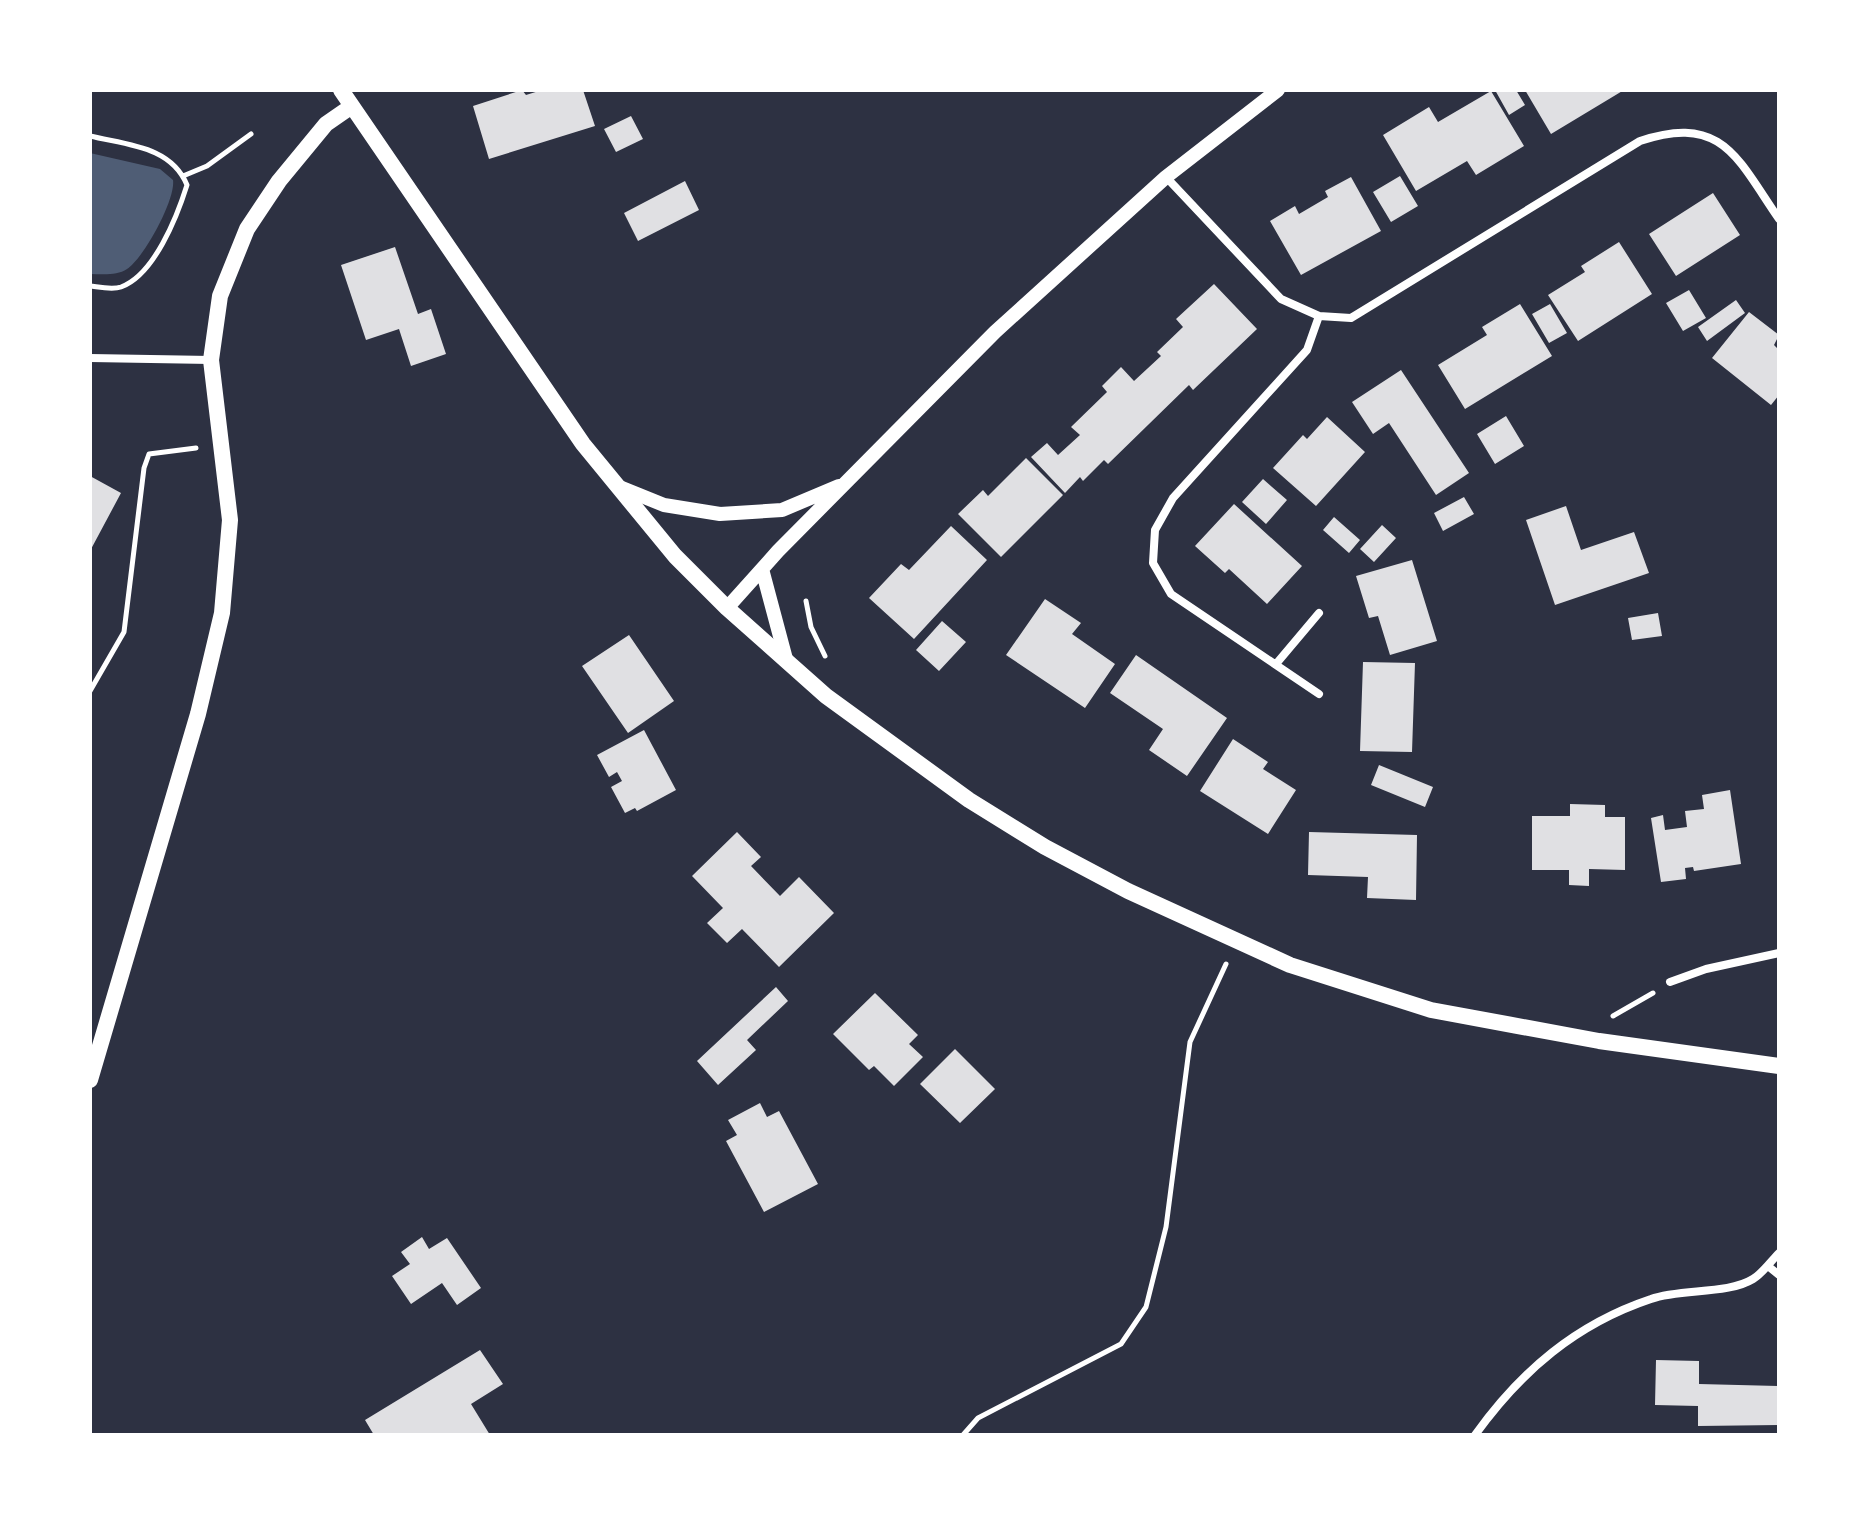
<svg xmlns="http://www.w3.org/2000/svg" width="1869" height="1525" font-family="'DejaVu Sans',sans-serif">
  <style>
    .water { fill: #4f5d75 }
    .building { fill: #e0e0e3 }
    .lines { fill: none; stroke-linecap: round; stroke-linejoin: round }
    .path { stroke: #fff; stroke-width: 5 }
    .minor { stroke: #fff; stroke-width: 8 }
    .tertiary { stroke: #fff; stroke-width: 14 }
    .secondary { stroke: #fff; stroke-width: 16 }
  </style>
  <rect width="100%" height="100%" fill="#2d3142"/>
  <path class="water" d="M90,153L160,169L173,180C176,199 144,258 127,269C117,276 102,274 90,274Z"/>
  <path class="building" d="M522,90L526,95L542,90H583L595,126L489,159L473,106Z
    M1495,90H1516L1525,105L1509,115Z
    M1525,90H1624L1551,134Z
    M1491,91L1524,146L1476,175L1467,161L1416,191L1383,135L1429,107L1438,122Z
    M631,116L643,139L616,152L604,129Z
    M1400,176L1418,206L1391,222L1373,192Z
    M1351,177L1381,231L1301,275L1270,221L1295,206L1299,214L1328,197L1325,191Z
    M685,181L699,210L638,241L624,213Z
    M1713,193L1740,235L1676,276L1649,234Z
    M1619,242L1652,294L1578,341L1548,295L1585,272L1581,266Z
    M395,247L418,314L431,309L446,354L411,366L399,329L366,340L341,265Z
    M1214,284L1257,329L1193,390L1189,385L1108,464L1104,460L1083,481L1080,477L1065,493L1031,457L1047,443L1058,455L1080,435L1071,427L1107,392L1102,386L1121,367L1134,381L1161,356L1157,352L1183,327L1176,319Z
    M1689,290L1706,318L1683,331L1666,303Z
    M1736,300L1745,313L1707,341L1698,327Z
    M1520,304L1552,356L1465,409L1438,365L1487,335L1482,327Z
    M1550,304L1567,333L1549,343L1532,314Z
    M1749,312L1779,335L1774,345L1779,350V395L1771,405L1712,358Z
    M1401,370L1469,473L1436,495L1389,423L1373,434L1352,402Z
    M1506,416L1524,446L1495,464L1477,434Z
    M1327,417L1365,452L1316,506L1273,468L1303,435L1307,439Z
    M1026,458L1063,495L1001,557L958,514L983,490L988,496Z
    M90,476L121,493L90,551Z
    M1263,479L1287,500L1266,524L1242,502Z
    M1464,497L1474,514L1443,531L1434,513Z
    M1234,504L1302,566L1267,604L1229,569L1225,573L1195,546Z
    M1566,506L1581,550L1634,532L1649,573L1555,605L1526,520Z
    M1334,517L1360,540L1349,553L1323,530Z
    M1382,525L1396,538L1374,562L1360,549Z
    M951,526L987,560L914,639L869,598L901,564L909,570Z
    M1412,560L1437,641L1390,655L1378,616L1369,618L1356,576Z
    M1045,599L1081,623L1072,634L1115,664L1085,708L1006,655Z
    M1658,613L1662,636L1632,640L1628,618Z
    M942,621L966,642L939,671L916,650Z
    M629,635L674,701L628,733L582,666Z
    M1136,655L1227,718L1187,776L1149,750L1163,729L1110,693Z
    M1363,662L1415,663L1412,752L1360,751Z
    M644,730L676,790L637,811L635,808L625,813L611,787L622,781L617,772L609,777L597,755Z
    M1233,739L1268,762L1263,769L1296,790L1268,834L1200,791Z
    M1379,765L1433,787L1425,807L1371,785Z
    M1730,790L1741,864L1694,871L1693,867L1685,868L1686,879L1661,882L1651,818L1663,815L1665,830L1687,827L1685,811L1704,809L1702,795Z
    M1570,804L1605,805V817H1625V870L1589,869V886L1569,885V870H1532V816H1570Z
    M737,832L761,857L751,866L780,896L799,877L834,913L779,967L742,929L727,943L707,923L723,908L692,876Z
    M1309,832L1417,835L1416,900L1367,898L1368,877L1308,875Z
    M776,987L788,1001L747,1040L756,1050L718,1085L697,1061Z
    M875,993L918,1035L909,1044L923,1057L894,1086L874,1066L869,1070L833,1034Z
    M955,1049L995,1089L960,1123L920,1084Z
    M760,1103L767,1117L779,1111L818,1184L764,1212L726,1141L737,1135L728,1120Z
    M422,1237L429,1249L447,1238L481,1288L457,1305L442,1283L411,1304L392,1276L410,1264L401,1252Z
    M480,1350L503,1384L471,1404L490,1435H374L365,1420Z
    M1656,1360L1699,1361V1384L1778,1386L1779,1425L1698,1426V1406L1655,1405Z"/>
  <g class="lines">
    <path class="path" d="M90,136C127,145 171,146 187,185C177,217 154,275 121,287C112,290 99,287 90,286
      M183,176L207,166L251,134
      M806,601L811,627L825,656
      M90,691L124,632L144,468L149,454L196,448
      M1613,1016L1653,993
      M963,1435L978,1418L1121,1344L1146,1307L1166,1227L1190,1042L1226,964"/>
    <path class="minor" d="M1166,177L1281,299L1319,316L1351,318L1640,141C1723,113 1738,160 1779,219
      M90,358L211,360
      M1276,664L1319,613
      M1319,694L1171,594L1153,563L1155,530L1173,498L1307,350L1319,316
      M1670,982L1706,969L1779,953
      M1768,1266L1779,1275
      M1475,1435C1521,1371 1576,1324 1651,1299C1681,1288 1727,1295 1753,1279C1763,1273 1771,1261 1779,1253"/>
    <path class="tertiary" d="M617,486L664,505L720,514L782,510L839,486
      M762,569L786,659
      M727,608L778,551L995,332L1166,177L1278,90"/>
    <path class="secondary" d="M341,90L583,444L675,556L727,608L826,696L969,800L1045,847L1128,891L1290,965L1431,1010L1599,1041L1779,1066
      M90,1080L198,714L222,613L230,520L211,360L220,296L247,229L279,181L326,124L352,106"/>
  </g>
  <rect width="1869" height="1525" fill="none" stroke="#ffffff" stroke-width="184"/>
</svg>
